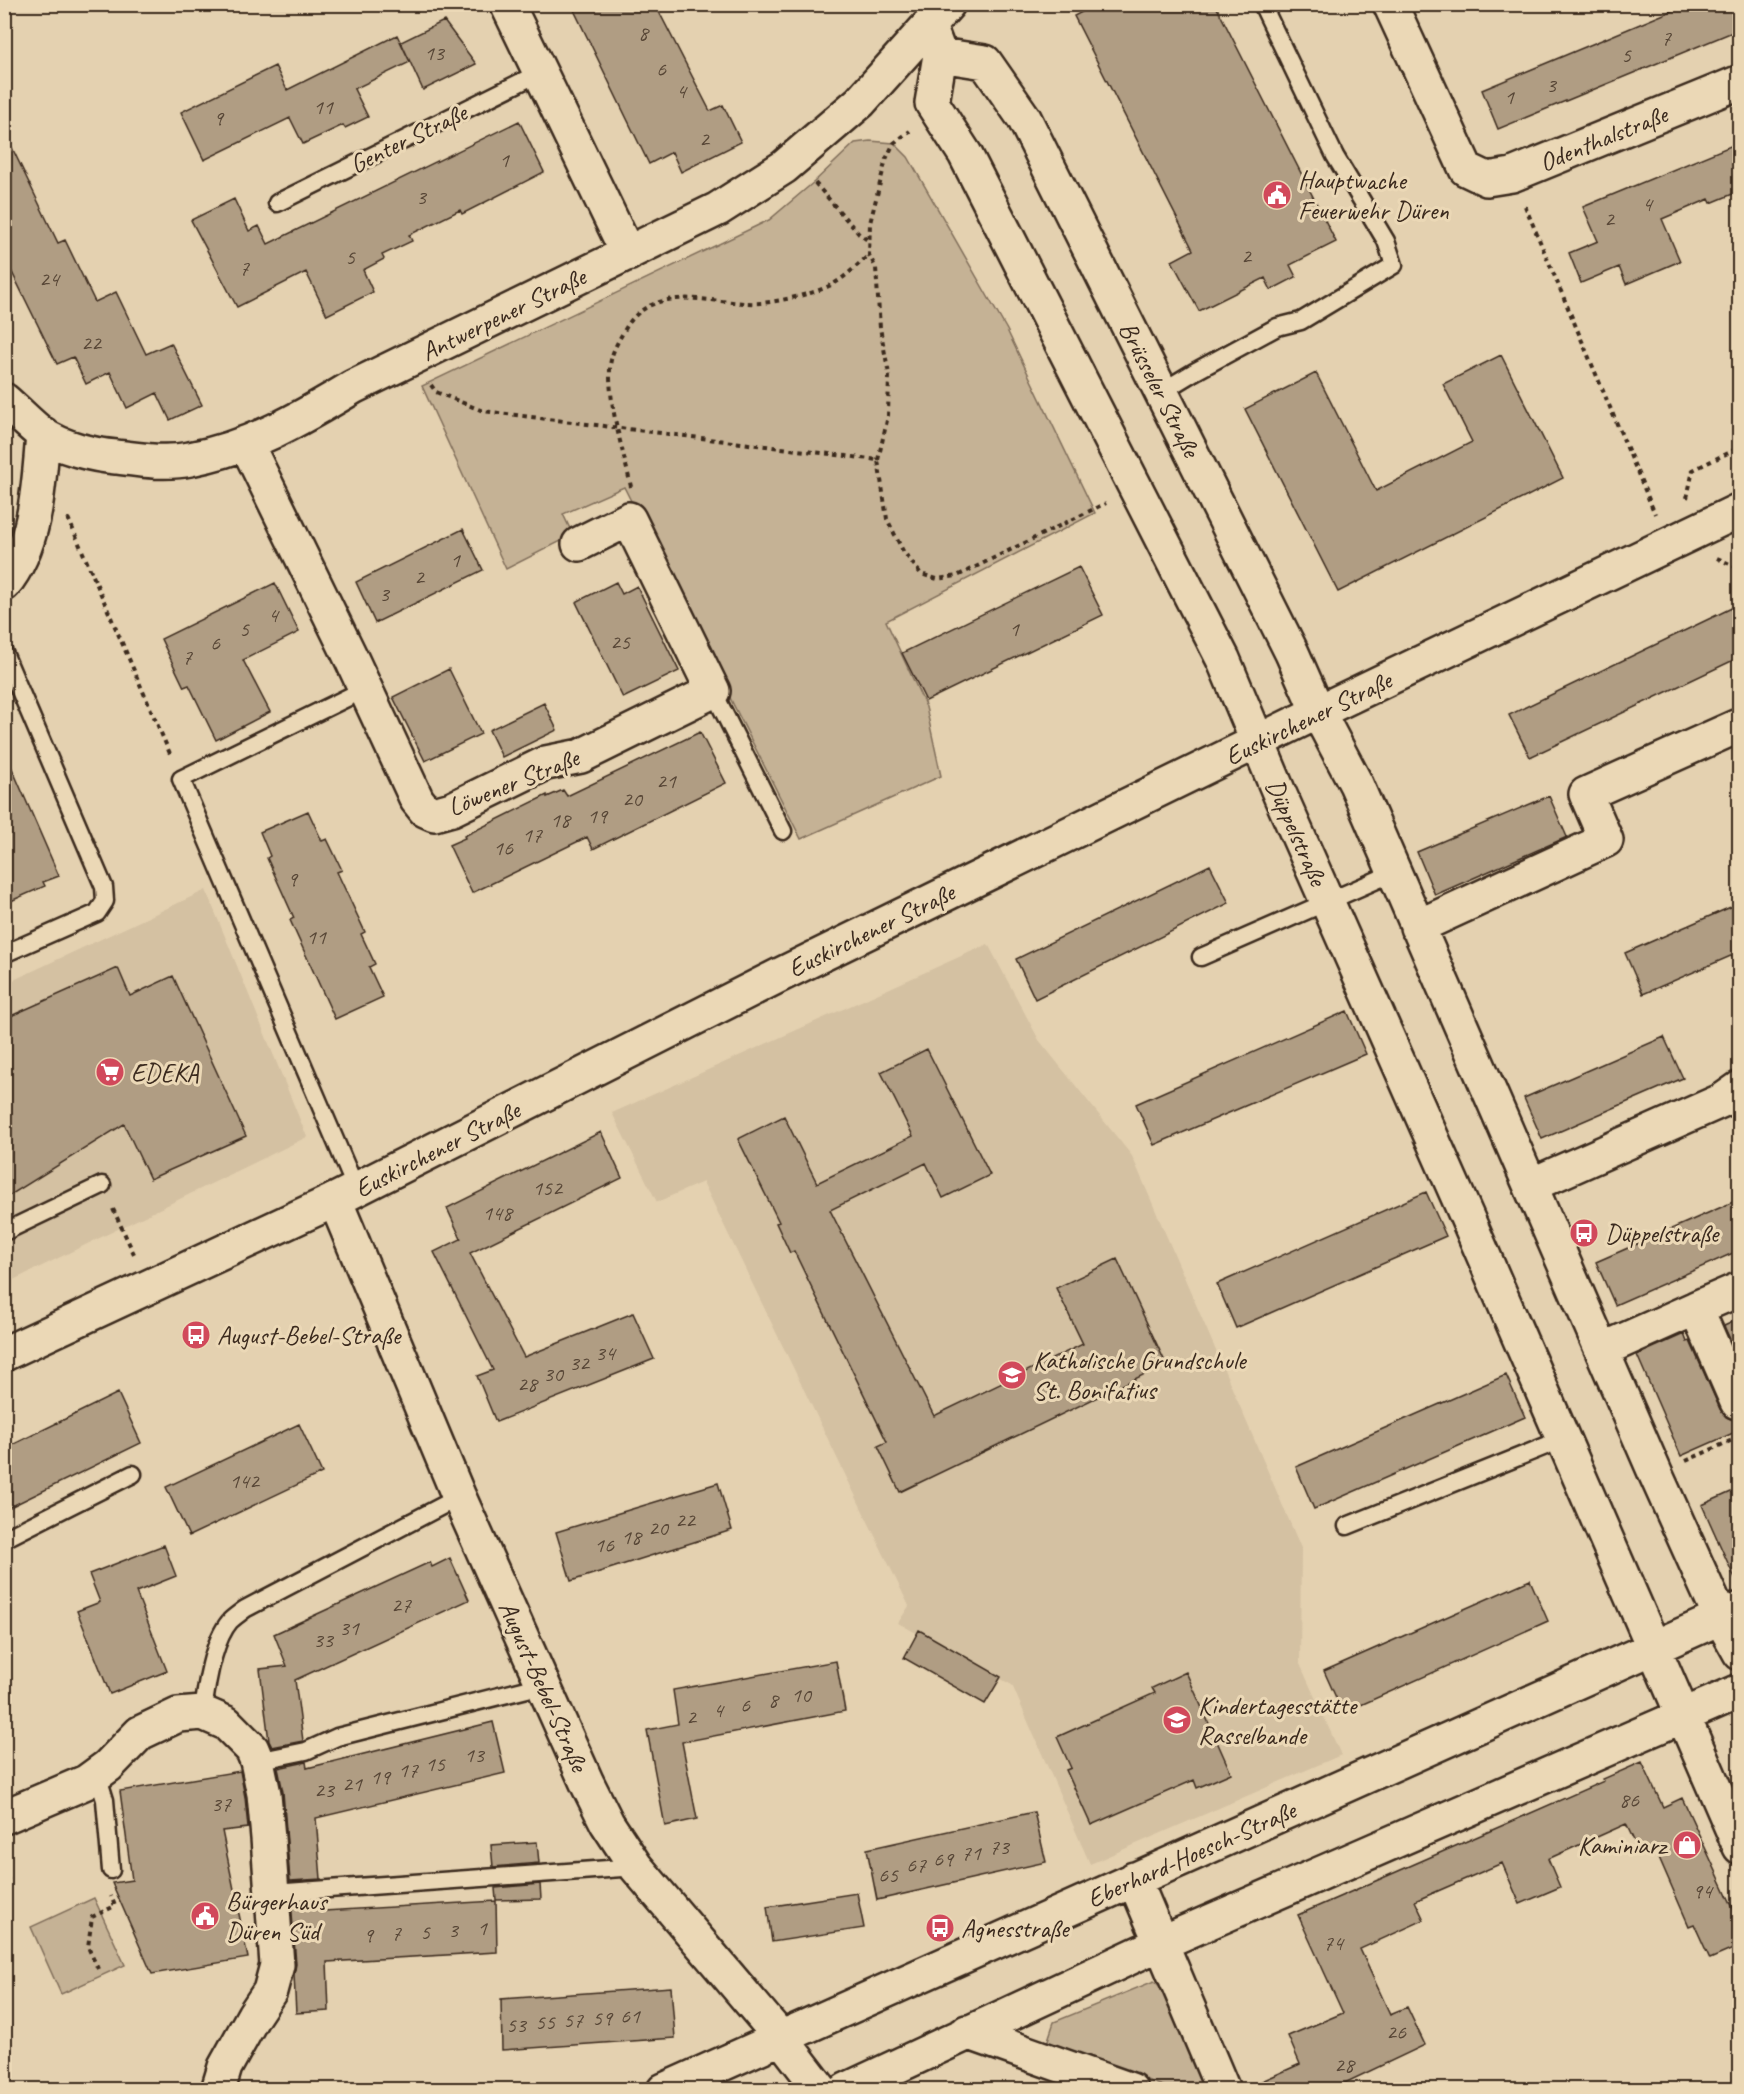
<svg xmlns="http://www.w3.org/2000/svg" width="1744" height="2094" font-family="Caveat,sans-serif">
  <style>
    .built { fill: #d4c1a2 }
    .green { fill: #c5b295; stroke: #806e5a; stroke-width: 1.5 }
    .building { fill: #b09d83; stroke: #3b2a1e; stroke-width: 1.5 }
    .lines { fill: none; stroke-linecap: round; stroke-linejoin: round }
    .service-casing { stroke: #3b2a1e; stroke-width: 21 }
    .minor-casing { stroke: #3b2a1e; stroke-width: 38 }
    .tertiary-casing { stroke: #3b2a1e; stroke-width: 38 }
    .path { stroke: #3b2a1e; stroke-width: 4; stroke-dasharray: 4.5 4.5; stroke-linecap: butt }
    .service { stroke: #ebd8b6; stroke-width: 16 }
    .minor { stroke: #ebd8b6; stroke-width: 33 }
    .tertiary { stroke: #ebd8b6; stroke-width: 33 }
    .labels { text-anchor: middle; stroke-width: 6; stroke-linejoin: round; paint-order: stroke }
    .number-label { font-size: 22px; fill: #584737 }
    .street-label { font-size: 26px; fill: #3b2a1e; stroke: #ebd8b6 }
    .poi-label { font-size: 26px; fill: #3b2a1e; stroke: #ebd8b6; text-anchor: start }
  </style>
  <rect width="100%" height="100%" fill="#e4d1b0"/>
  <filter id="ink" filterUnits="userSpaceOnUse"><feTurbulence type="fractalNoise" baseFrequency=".0167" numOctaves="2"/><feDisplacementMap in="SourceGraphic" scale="12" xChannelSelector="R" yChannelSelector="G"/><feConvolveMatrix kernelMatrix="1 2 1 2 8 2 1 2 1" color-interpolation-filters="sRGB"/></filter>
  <g filter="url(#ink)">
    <path class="built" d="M206,890L307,1137L5,1284V984Z
      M988,944L1039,1040L1132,1156L1301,1548L1300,1664L1341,1755L1090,1864L1012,1685L898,1623L909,1606L703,1182L657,1202L612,1113Z"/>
    <path class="green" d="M870,141L894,143L908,157L1007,330L1095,513L886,621L926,707L941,776L801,839L624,487L563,514L573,535L506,569L422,386L769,220L814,182L855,143Z
      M94,1898L125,1965L61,1994L31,1927Z
      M1154,1981L1165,1991L1202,2074L1201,2082L1195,2089H1171L1047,2043L1054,2022Z"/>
    <path class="building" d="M571,4H655L710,111L723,105L741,142L681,172L672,152L649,164Z
      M1097,4H1215L1336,242L1290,265L1296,277L1271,290L1265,278L1199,311L1172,261L1193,250L1074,16Z
      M1688,4H1740V29L1498,129L1482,90Z
      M444,21L476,64L423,90L401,42Z
      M397,35L410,62L354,89L368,117L345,128L343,125L303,144L290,118L204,160L181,112L275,66L287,90Z
      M519,121L544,172L462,214L460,210L409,235L412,241L382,255L384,259L363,270L373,292L327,315L306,272L237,307L191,220L234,199L249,231L259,226L268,244Z
      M4,131L58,243L65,240L95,302L116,292L146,354L171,343L202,405L170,420L157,393L127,408L110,372L86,384L73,357L57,364L4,256Z
      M1740,142V191L1711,203L1709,199L1662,219L1680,261L1626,284L1619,267L1581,283L1569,253L1598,241L1583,207Z
      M1501,355L1563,478L1338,592L1245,409L1316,373L1376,491L1472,442L1443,384Z
      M463,529L483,570L375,623L356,582Z
      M1079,567L1103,615L926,701L902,653Z
      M616,582L622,594L637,586L679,671L623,698L576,602Z
      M275,583L299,632L243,660L270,712L216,740L189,685L184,687L161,639Z
      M1740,604V657L1530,757L1509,715Z
      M449,669L481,734L425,761L393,697Z
      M544,703L557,730L502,757L489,730Z
      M700,732L726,783L593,849L587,837L472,893L449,845L465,838L464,836L547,795V797L563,790L567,796Z
      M4,750L59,876L43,882L45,886L4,904Z
      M1549,796L1567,837L1435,895L1417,852Z
      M308,811L322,841L327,839L342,870L337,872L365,932L361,934L375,964L369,967L383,997L335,1019L290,920L294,918L267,858L270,856L260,832Z
      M1210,865L1229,903L1035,999L1016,959Z
      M1740,903V952L1643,994L1625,953Z
      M118,968L130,996L173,976L246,1136L150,1179L124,1124L4,1199V1019Z
      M1347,1011L1366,1054L1154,1145L1136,1104Z
      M1664,1037L1683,1078L1542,1139L1524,1098Z
      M927,1049L990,1175L943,1198L926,1163L830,1210L934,1416L1083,1344L1056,1288L1117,1259L1166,1364L900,1492L878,1446L887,1442L794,1251L790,1253L776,1223L779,1222L738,1139L784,1116L817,1183L913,1136L881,1072Z
      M601,1132L622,1178L470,1253L524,1357L633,1313L654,1359L496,1422L477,1376L493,1370L434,1252L461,1239L447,1208Z
      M1426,1192L1446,1236L1236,1328L1217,1284Z
      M1740,1199V1250L1615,1305L1596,1262Z
      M1740,1319V1361L1724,1326Z
      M1684,1334L1687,1342L1690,1341L1720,1409L1726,1417L1733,1420H1740V1430L1681,1456L1637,1355Z
      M1506,1375L1525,1417L1314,1509L1296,1467Z
      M118,1393L141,1443L4,1510V1449Z
      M299,1424L322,1473L189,1536L166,1487Z
      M718,1483L732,1530L571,1581L556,1532Z
      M1740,1488V1590L1702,1505Z
      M164,1545L176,1576L136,1592L167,1671L110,1694L77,1611L100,1602L89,1574Z
      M450,1558L469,1600L295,1680L303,1741L272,1747L269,1741L260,1669L287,1666L274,1634L430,1562L432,1567Z
      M1530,1580L1548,1621L1343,1713L1324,1671Z
      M919,1630L1001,1677L985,1704L904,1658Z
      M836,1661L845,1711L682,1742L697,1819L665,1826L647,1730L678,1724L673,1690Z
      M1186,1672L1231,1773L1197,1788L1194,1780L1091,1825L1066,1770L1071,1768L1057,1737L1155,1693L1152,1688Z
      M493,1722L505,1773L316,1818L321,1879L290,1881L283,1792L278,1768L306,1762L307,1768Z
      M1642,1762L1663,1807L1682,1798L1740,1923V1946L1710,1959L1694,1924L1689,1926L1654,1846L1640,1853L1626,1824L1548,1859L1560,1887L1520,1904L1502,1863L1415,1901L1424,1920L1360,1949L1390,2014L1407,2007L1425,2045L1330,2090H1242L1300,2064L1288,2036L1343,2013L1298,1915L1604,1781L1603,1779Z
      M240,1771L245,1797L248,1828L222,1831L248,1958L152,1974L112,1883L132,1880L120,1791Z
      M1034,1812L1046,1862L877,1900L867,1849Z
      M537,1842L539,1863L493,1867L491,1845Z
      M540,1884L541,1899L496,1900L495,1888Z
      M857,1893L864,1928L772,1942L767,1907Z
      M323,1900L324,1911L496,1901L497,1952L327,1962L329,2011L296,2013L294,1975L296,1964L291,1902Z
      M671,1987L675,2038L502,2050L501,1999Z"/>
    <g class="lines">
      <g class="service-casing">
        <path id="service" d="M277,203L539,73
          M1161,392L1194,372L1277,327L1301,321L1394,265L1386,241L1335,156L1262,4
          M4,653L104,887L105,901L97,913L4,954
          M713,691L783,831
          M1201,957L1393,873
          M356,1189L181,779L365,689
          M4,1232L102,1185
          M1347,1526L1563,1439
          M4,1539L133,1474
          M203,1713C206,1687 212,1642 230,1621C234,1617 240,1613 245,1609L459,1497
          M257,1761L306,1751L337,1737L543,1685
          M100,1772L97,1774L105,1800L111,1870
          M273,1893L636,1867"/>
      </g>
      <g class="minor-casing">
        <path id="minor" d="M507,4L628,254
          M1390,4L1466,169L1487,179L1512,175L1740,82
          M929,26L940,55L932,103L965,154L1223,659L1280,795L1466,1215L1740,1847
          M940,55L985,62L1024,118L1292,653L1318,712L1356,784L1656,1475L1720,1617L1740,1653
          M4,400C17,411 29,424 42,434C62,448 93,455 116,457C140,460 166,464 190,459C250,448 302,418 353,387L718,209L784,167L860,102L948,4
          M246,443L351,658L417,800L425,810L434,814L452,809L546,763L581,756L713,691L629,519L579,544
          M4,584C37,544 39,482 43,434
          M1417,927L1606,840L1586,794L1740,725
          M1531,1185L1723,1100L1740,1088
          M335,1200L459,1497L587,1783L607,1823L636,1867L781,2038L821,2090
          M1696,1308L1740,1289
          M1602,1350L1696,1308L1737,1402L1740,1401
          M4,1817L86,1782L108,1766L140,1733L178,1715L203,1713L226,1723L252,1749L257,1761L264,1794L268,1838L277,1965L270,1991L254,2015L225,2067L218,2090
          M1134,1879L1223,2090
          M967,2032L1131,2090
          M664,2090L1740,1609
          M846,2090L1161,1943L1740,1691"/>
      </g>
      <g class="tertiary-casing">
        <path id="tertiary" d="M4,1354L335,1200L778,976L1318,712L1740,510"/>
      </g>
      <path class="path" d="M815,183L859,234L869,241
        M1525,206L1655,514
        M431,385L436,392L483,411L878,460L887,519L903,551L921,574L937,579L957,576L1106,503
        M878,460L888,416L889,374L880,328L876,268L869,255L870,223L886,159L894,143L910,131
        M631,487C623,449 609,409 610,369C610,355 617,343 624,331C652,279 715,306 762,303C781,301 812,294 829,286C843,280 857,265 869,255
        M1687,498L1693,470L1740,447
        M68,518L171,756
        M1717,558L1736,567L1740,565
        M113,1209L135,1256
        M1686,1461L1739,1437
        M4,1871L8,1880
        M98,1969L88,1947L92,1917L115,1906L111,1896"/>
      <use href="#service" class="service"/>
      <use href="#minor" class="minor"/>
      <use href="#tertiary" class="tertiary"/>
    </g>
  </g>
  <defs>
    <g id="civic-disc" transform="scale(1.5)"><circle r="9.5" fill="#d1495b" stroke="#ebd8b6"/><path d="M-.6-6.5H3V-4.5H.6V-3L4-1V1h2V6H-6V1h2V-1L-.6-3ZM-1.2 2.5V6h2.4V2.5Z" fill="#fff"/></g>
    <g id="supermarket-disc" transform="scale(1.5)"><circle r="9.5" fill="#d1495b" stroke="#ebd8b6"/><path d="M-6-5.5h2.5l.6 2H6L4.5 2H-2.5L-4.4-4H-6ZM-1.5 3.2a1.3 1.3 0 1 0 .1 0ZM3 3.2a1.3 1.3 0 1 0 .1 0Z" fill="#fff"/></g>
    <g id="bus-disc" transform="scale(1.5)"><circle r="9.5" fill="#d1495b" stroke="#ebd8b6"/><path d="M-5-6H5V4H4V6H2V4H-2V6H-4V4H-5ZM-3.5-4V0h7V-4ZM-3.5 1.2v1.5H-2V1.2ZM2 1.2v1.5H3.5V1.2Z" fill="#fff"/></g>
    <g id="school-disc" transform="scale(1.5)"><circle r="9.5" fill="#d1495b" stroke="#ebd8b6"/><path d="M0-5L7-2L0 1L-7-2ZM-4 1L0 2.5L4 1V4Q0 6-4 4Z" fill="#fff"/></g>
    <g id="shop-disc" transform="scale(1.5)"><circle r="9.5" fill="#d1495b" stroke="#ebd8b6"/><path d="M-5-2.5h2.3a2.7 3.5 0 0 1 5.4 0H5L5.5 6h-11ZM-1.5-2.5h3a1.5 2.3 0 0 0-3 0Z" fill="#fff"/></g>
  </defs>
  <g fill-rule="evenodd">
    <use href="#civic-disc" x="1277" y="195"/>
    <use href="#supermarket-disc" x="110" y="1072"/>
    <use href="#bus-disc" x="1584" y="1233"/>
    <use href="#bus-disc" x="196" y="1335"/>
    <use href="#school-disc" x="1012" y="1375"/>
    <use href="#school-disc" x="1177" y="1720"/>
    <use href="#shop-disc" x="1687" y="1845"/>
    <use href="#civic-disc" x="205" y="1916"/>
    <use href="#bus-disc" x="940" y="1928"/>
  </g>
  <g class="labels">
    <g class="number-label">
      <text x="643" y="40">8</text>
      <text x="1666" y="45">7</text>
      <text x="434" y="60">13</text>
      <text x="1626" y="62">5</text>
      <text x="661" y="76">6</text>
      <text x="1551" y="92">3</text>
      <text x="681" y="98">4</text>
      <text x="1509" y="104">1</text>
      <text x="323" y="114">11</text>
      <text x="218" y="125">9</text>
      <text x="704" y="146">2</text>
      <text x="504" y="167">1</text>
      <text x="421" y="204">3</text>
      <text x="1647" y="211">4</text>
      <text x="1609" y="226">2</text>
      <text x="1246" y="263">2</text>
      <text x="350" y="264">5</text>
      <text x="244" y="275">7</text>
      <text x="49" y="286">24</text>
      <text x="91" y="350">22</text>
      <text x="455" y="567">1</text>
      <text x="419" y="584">2</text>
      <text x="384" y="601">3</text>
      <text x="273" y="622">4</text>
      <text x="244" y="636">5</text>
      <text x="1014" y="636">1</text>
      <text x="620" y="649">25</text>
      <text x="215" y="650">6</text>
      <text x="187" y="664">7</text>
      <text x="666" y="788">21</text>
      <text x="632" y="806">20</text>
      <text x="597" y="823">19</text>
      <text x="560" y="827">18</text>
      <text x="532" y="842">17</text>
      <text x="503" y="855">16</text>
      <text x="292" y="886">9</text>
      <text x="316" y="944">11</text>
      <text x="547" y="1195">152</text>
      <text x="497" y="1220">148</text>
      <text x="605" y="1360">34</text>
      <text x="579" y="1370">32</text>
      <text x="553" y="1381">30</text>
      <text x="527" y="1391">28</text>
      <text x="244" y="1488">142</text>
      <text x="685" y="1527">22</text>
      <text x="658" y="1535">20</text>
      <text x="631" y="1544">18</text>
      <text x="604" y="1552">16</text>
      <text x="401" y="1612">27</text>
      <text x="349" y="1635">31</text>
      <text x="323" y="1647">33</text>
      <text x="801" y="1702">10</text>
      <text x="773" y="1707">8</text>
      <text x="745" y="1712">6</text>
      <text x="718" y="1717">4</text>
      <text x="691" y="1724">2</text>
      <text x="474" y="1762">13</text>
      <text x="435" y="1771">15</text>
      <text x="408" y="1777">17</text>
      <text x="380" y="1784">19</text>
      <text x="352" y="1791">21</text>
      <text x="324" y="1797">23</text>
      <text x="1629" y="1807">86</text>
      <text x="221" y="1811">37</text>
      <text x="999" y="1854">73</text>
      <text x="971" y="1860">71</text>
      <text x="943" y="1866">69</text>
      <text x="916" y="1872">67</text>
      <text x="888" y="1882">65</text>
      <text x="1702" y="1898">94</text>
      <text x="482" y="1935">1</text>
      <text x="453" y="1937">3</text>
      <text x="425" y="1939">5</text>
      <text x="396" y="1940">7</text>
      <text x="368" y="1942">9</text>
      <text x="1333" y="1950">74</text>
      <text x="630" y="2023">61</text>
      <text x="602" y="2025">59</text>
      <text x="573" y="2027">57</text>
      <text x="545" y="2029">55</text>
      <text x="516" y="2032">53</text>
      <text x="1396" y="2039">26</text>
      <text x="1344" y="2072">28</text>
    </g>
    <g class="street-label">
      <text transform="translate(408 138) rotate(-26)" y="9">Genter Straße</text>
      <text transform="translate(1603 138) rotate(-22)" y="9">Odenthalstraße</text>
      <text transform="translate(503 314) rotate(-26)" y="9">Antwerpener Straße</text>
      <text transform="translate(1160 389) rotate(63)" y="9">Brüsseler Straße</text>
      <text transform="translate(1308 718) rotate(-26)" y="9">Euskirchener Straße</text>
      <text transform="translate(513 782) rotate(-22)" y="9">Löwener Straße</text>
      <text transform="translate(1297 832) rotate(66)" y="9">Düppelstraße</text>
      <text transform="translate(871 930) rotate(-26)" y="9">Euskirchener Straße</text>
      <text transform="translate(437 1149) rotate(-27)" y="9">Euskirchener Straße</text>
      <text transform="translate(544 1686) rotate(66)" y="9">August-Bebel-Straße</text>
      <text transform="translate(1191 1854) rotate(-24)" y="9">Eberhard-Hoesch-Straße</text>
    </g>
    <g class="poi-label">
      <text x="1298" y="189">Hauptwache<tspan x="1298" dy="30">Feuerwehr Düren</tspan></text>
      <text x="131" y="1081">EDEKA</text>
      <text x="1605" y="1242">Düppelstraße</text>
      <text x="217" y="1344">August-Bebel-Straße</text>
      <text x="1033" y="1369">Katholische Grundschule<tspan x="1033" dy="30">St. Bonifatius</tspan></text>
      <text x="1198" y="1714">Kindertagesstätte<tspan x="1198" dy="30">Rasselbande</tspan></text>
      <text x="1666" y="1854" text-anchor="end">Kaminiarz</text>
      <text x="226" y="1910">Bürgerhaus<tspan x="226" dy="30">Düren Süd</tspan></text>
      <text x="961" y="1937">Agnesstraße</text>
    </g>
  </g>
  <rect width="1744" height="2094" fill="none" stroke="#ebd8b6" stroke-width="24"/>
  <rect x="12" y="12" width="1720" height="2070" fill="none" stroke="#3b2a1e" stroke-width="2" filter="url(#ink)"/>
</svg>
